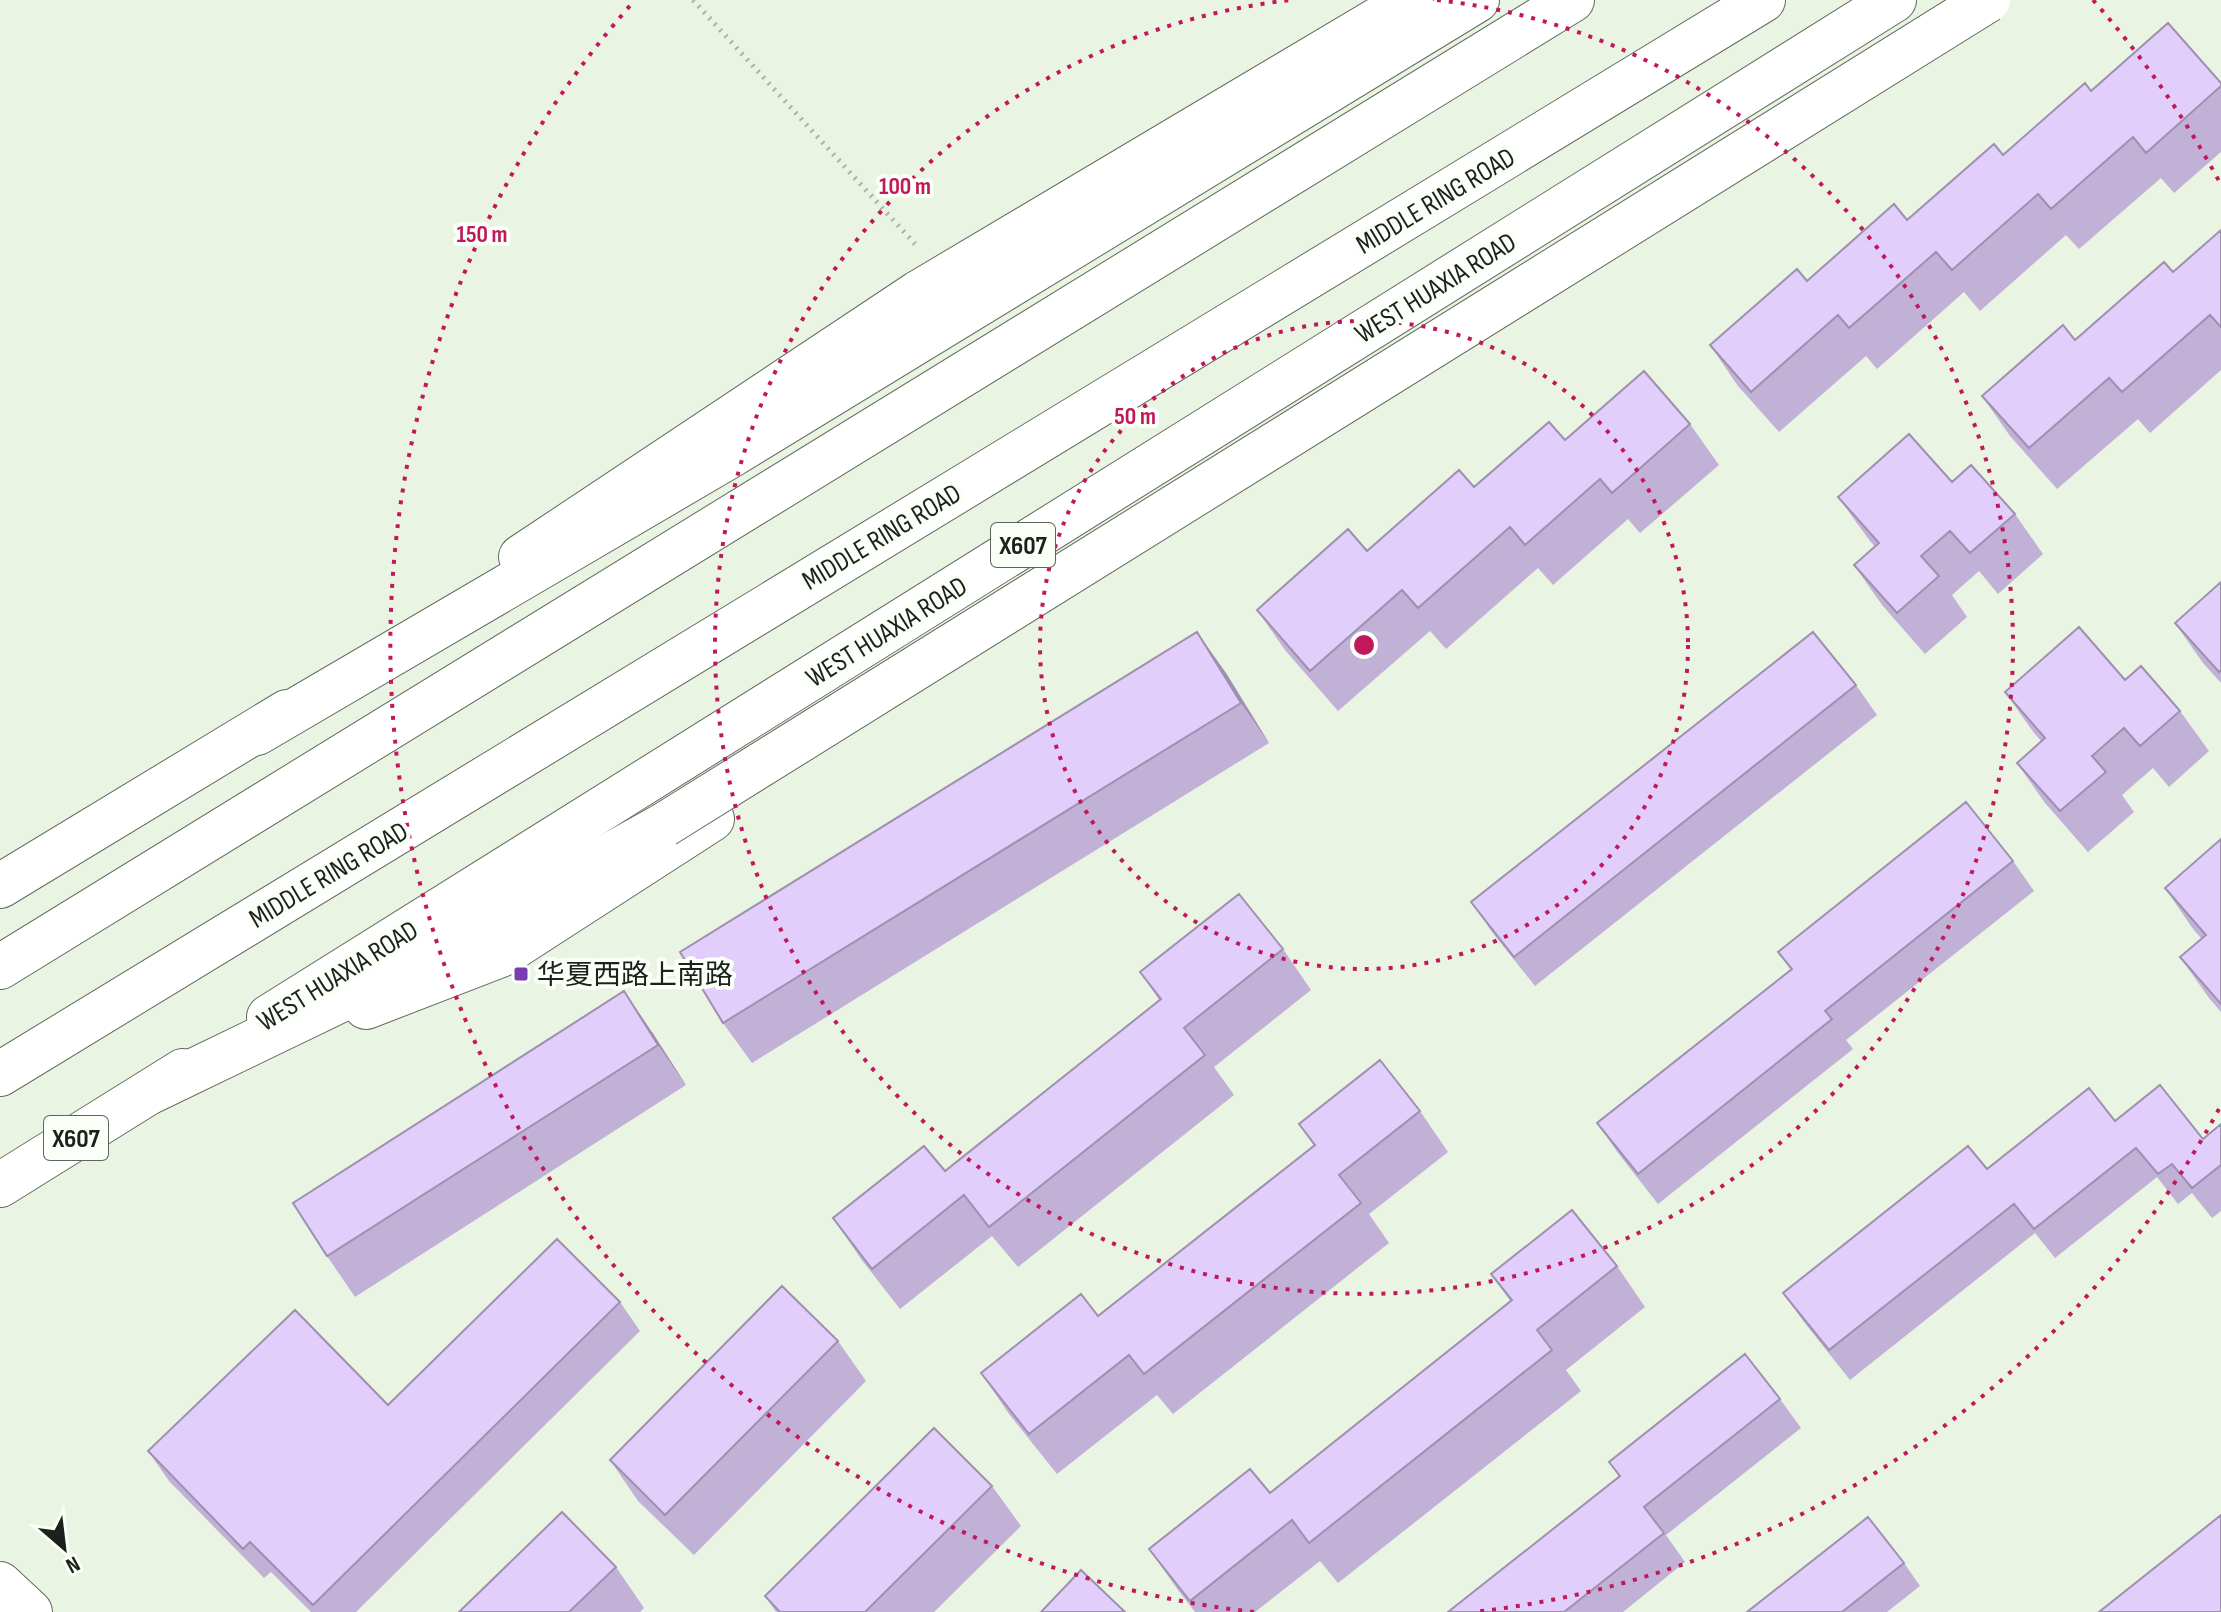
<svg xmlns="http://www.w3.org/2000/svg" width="2221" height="1612" font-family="'Sofia Sans Condensed','Noto Sans SC',sans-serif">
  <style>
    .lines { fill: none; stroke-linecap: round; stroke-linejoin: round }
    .major-casing { stroke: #626b5d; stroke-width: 46 }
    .highway-casing { stroke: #626b5d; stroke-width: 46 }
    .path { stroke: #aab3a5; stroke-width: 5; stroke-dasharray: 2 6; stroke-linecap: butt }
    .major { stroke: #fff; stroke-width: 44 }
    .highway { stroke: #fff; stroke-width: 44 }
    .highway-bridge-casing { stroke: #626b5d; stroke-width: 46; stroke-linecap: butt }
    .highway-bridge { stroke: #fff; stroke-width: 44 }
    .wall { fill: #c2b1d7 }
    .shaded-wall { fill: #9e90af }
    .building { fill: #e1cefa; stroke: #9e90af; stroke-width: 2 }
    .ring { fill: none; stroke: #c2185b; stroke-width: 4; stroke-dasharray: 4 8 }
    .poi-dot { fill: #793cb2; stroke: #fafff8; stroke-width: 3 }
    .labels { text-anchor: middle; stroke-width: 8; stroke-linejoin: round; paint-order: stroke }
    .shield { fill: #fafff8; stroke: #5f645d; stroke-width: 2 }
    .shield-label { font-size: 26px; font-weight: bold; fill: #1d211b }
    .street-label { font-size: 28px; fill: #1d211b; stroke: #fafff8 }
    .poi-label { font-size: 28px; fill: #1d211b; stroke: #fafff8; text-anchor: start }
    .centre { fill: #c2185b; stroke: #fafff8; stroke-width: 4 }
    .ring-label { font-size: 24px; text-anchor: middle; font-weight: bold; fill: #c2185b; stroke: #fafff8; stroke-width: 8; stroke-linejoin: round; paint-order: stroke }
  </style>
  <rect width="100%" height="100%" fill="#e9f4e3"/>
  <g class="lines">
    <g class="major-casing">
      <path id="major" d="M521,557L918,293L1411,0
        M0,886L287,712
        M366,1007L503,954L712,819
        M269,1017L1894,0
        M0,1185L183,1071
        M0,1584L30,1612"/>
    </g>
    <g class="highway-casing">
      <path id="highway" d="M257,733L728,457L1477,0
        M0,967L1572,0
        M0,1074L1763,0
        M152,1091L413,965L664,825"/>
    </g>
    <path class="path" d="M693,0L915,244"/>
    <use href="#major" class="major"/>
    <use href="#highway" class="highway"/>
    <g class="highway-bridge-casing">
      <path id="highway-bridge" d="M664,825L1988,0"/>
    </g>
    <use href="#highway-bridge" class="highway-bridge"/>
  </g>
  <path class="wall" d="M2221,83V152L2174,193L2161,178L2079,249L2066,235L1980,311L1964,292L1877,369L1866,356L1779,432L1738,386L1710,345L1807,281L1907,220L2003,155L2091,91Z
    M2221,230V370L2150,433L2138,419L2057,489L2010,436L1982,396L2075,340L2173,272Z
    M1690,424L1719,465L1640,533L1628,519L1553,585L1538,568L1446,649L1430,631L1338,711L1285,650L1257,610L1367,551L1474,487L1565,440Z
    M1952,482L2015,514L2043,554L1998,594L1979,571L1952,595L1967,617L1925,654L1882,605L1854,565L1875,547L1867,537L1838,497Z
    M2221,582V683L2203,663L2175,623Z
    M1226,673L1269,743L752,1063L723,1023Z
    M2125,680L2180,711L2209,751L2169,787L2153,768L2122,795L2134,812L2088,852L2045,803L2017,763L2041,741L2034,733L2005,692Z
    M1856,685L1877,715L1535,986L1492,932L1471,902Z
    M2221,839V1012L2209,998L2180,957L2202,939L2193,929L2165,888Z
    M2013,861L2034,891L1846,1040L1853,1049L1658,1204L1618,1153L1597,1123L1791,970L1778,952Z
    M1283,949L1311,990L1214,1067L1234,1095L1018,1267L992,1236L900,1309L861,1259L833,1218L945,1171L1159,1000L1140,972Z
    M652,1032L686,1085L355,1297L327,1256Z
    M1420,1111L1448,1152L1369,1214L1389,1243L1173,1414L1157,1395L1057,1474L1009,1414L981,1373L1098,1316L1314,1146L1299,1124Z
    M2115,1121L2203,1139L2221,1124V1211L2212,1218L2192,1193L2178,1204L2157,1177L2055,1258L2035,1233L1850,1380L1804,1322L1783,1293L1987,1169Z
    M1617,1266L1645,1307L1566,1370L1581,1391L1338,1583L1320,1561L1255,1612H1195L1178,1590L1149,1549L1270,1493L1511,1302L1491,1274Z
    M620,1302L640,1331L356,1612H311L271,1572L264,1578L169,1481L148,1451L388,1405Z
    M838,1341L866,1381L694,1555L638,1501L610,1460Z
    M1780,1399L1801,1428L1666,1535L1685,1562L1623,1612H1448L1619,1477L1609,1462Z
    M992,1486L1021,1526L934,1612H776L765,1596Z
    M1904,1563L1920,1586L1887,1612H1747Z
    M616,1567L644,1608L640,1612H459Z"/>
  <path class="shaded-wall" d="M1197,632L1226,673L1269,743L1241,703Z
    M624,991L652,1032L686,1085L658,1045Z"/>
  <path class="building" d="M2168,23L2221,83V86L2146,153L2133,137L2051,209L2038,194L1952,270L1936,252L1849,328L1838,315L1751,392L1710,345L1797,269L1807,281L1894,204L1907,220L1994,144L2003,155L2085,83L2091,91Z
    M2221,230V327L2210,315L2122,392L2109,378L2029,448L1982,396L2063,325L2075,340L2164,262L2173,272Z
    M1644,371L1690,424L1612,493L1600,479L1525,545L1510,527L1418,608L1402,590L1310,671L1257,610L1348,529L1367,551L1459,470L1474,487L1549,422L1565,440Z
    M1909,434L1952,482L1971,465L2015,514L1970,553L1950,531L1921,556L1939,576L1897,613L1854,565L1879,543L1838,497Z
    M2221,582V670L2219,672L2175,623Z
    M2079,627L2125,680L2141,666L2180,711L2140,746L2124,728L2092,756L2106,772L2060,811L2017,763L2045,738L2005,692Z
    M1197,632L1241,703L723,1023L680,952Z
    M1813,632L1856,685L1514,957L1471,902Z
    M1966,802L2013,861L1825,1011L1832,1019L1638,1174L1597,1123L1792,969L1778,952Z
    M2221,839V1004L2180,957L2206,935L2165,888Z
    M1239,894L1283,949L1184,1028L1205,1055L989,1227L964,1195L872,1269L833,1218L924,1146L945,1171L1161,999L1140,972Z
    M624,991L658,1045L327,1256L293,1203Z
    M1380,1060L1420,1111L1339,1175L1361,1203L1144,1374L1129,1355L1029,1434L981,1373L1081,1294L1098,1316L1315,1145L1299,1124Z
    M2160,1085L2203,1139L2221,1124V1165L2192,1188L2172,1164L2158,1174L2136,1148L2034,1229L2014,1204L1829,1350L1783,1293L1968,1146L1987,1169L2089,1088L2115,1121Z
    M1572,1210L1617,1266L1537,1330L1552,1350L1309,1543L1292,1520L1190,1601L1149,1549L1250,1469L1270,1493L1512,1300L1491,1274Z
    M557,1239L620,1302L313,1605L250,1542L243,1549L148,1451L295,1310L388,1405Z
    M782,1286L838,1341L665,1515L610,1460Z
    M1745,1354L1780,1399L1644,1507L1664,1533L1564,1612H1448L1620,1476L1609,1462Z
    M934,1428L992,1486L865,1612H780L765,1596Z
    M562,1512L616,1567L569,1612H459Z
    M2221,1515V1612H2099Z
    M1868,1517L1904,1563L1842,1612H1747Z
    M1081,1570L1125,1612H1041Z"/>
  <g class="ring">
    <circle cx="1364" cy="645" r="324"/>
    <path d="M1437 0A649 649 0 1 1 1291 0"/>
    <path d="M2219 1109A973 973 0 0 1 1474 1612M1254 1612A973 973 0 0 1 635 0M2093 0A973 973 0 0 1 2219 181"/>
  </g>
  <rect class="poi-dot" x="513" y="966" width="16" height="16" rx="4"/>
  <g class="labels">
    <g class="shield">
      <rect x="991" y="523" width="64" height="44" rx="6"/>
      <rect x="44" y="1116" width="64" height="44" rx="6"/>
    </g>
    <g class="shield-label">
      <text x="1023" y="554">X607</text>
      <text x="76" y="1147">X607</text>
    </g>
    <g class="street-label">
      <text transform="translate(1435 200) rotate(-31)" y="10">MIDDLE RING ROAD</text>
      <text transform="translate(1435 287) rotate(-32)" y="10">WEST HUAXIA ROAD</text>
      <text transform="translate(881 536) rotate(-31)" y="10">MIDDLE RING ROAD</text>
      <text transform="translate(886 631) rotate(-32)" y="10">WEST HUAXIA ROAD</text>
      <text transform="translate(328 874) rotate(-31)" y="10">MIDDLE RING ROAD</text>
      <text transform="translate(337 975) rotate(-32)" y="10">WEST HUAXIA ROAD</text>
    </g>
    <g class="poi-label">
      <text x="537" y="984">华夏西路上南路</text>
    </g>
  </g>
  <circle cx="1364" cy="645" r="12" class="centre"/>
  <g class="ring-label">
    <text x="905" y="194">100 m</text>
    <text x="482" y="242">150 m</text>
    <text x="1135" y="424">50 m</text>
  </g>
  <g transform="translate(64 1548) rotate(152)" stroke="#fafff8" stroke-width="6" paint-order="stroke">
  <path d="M0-6L14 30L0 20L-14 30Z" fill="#1d211b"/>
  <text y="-12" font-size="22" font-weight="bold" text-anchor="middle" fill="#1d211b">N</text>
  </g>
</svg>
